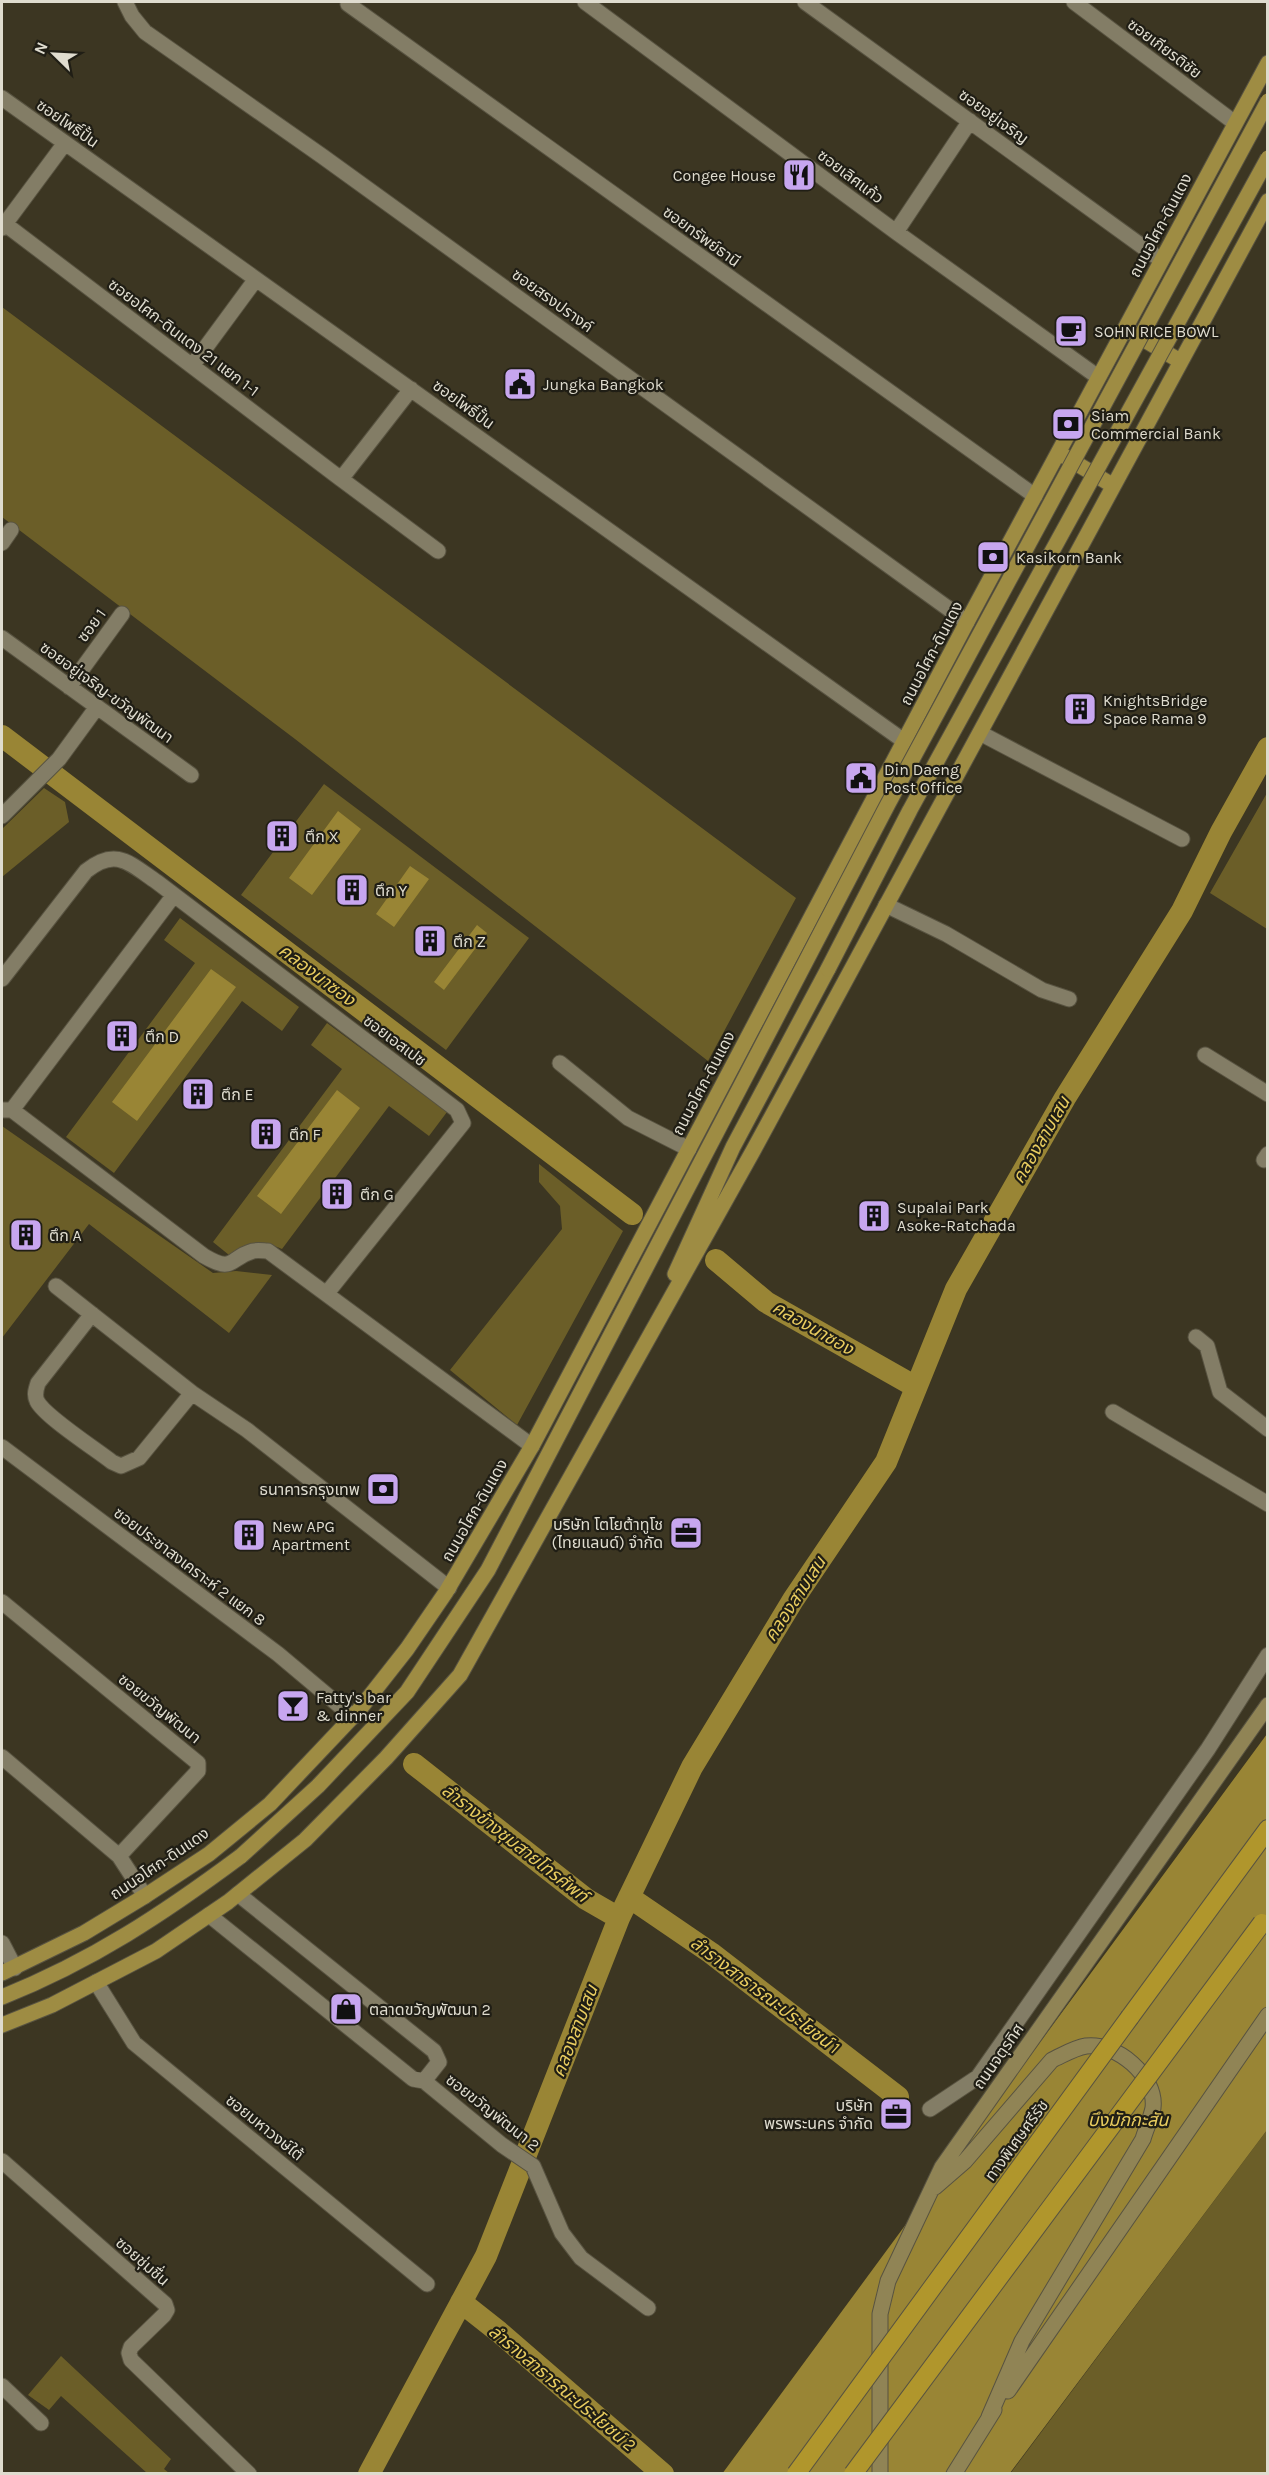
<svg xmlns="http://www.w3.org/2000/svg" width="1269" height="2475" font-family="Karla,'Noto Sans Thai',sans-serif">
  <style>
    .green { fill: #6b5e28 }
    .water { fill: #998535 }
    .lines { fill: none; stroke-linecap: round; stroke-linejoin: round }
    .canal { stroke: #998535; stroke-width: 22 }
    .street-casing { stroke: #585341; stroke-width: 17 }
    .secondary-casing { stroke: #585341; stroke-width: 17 }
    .primary-casing { stroke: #585341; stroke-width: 17 }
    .highway-casing { stroke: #585341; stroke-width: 20 }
    .street { stroke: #837d66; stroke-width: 15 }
    .secondary { stroke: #908455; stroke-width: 15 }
    .primary { stroke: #9e8c43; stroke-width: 15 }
    .highway { stroke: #b0962c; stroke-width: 18 }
    .primary-bridge-casing { stroke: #585341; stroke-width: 17; stroke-linecap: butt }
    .highway-bridge-casing { stroke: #585341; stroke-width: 20; stroke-linecap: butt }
    .primary-bridge { stroke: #9e8c43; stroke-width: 15 }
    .highway-bridge { stroke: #b0962c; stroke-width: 18 }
    .labels { text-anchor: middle; stroke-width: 4.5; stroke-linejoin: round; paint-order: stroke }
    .street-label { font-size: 16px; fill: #dfdccf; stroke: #201e15 }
    .poi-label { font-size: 16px; fill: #dfdccf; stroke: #201e15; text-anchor: start }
    .water-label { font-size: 18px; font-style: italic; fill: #e8cc5f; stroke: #201e15 }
  </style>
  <rect width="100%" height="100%" fill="#3c3622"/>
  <path class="green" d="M2,307L796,898L708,1061L295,739L2,517Z
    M324,784L529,938L446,1050L241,895Z
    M44,788L65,802L69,822L2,877V829Z
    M1267,793V929L1210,893Z
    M180,918L299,1007L282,1031L242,1001L114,1173L66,1137L195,963L164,940Z
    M327,1023L447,1112L429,1136L389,1106L282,1249C258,1239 251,1241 229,1255L213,1242L342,1069L311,1045Z
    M2,1126L213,1273L236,1271L272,1275L229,1333L89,1224L2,1338Z
    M539,1164L623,1231L517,1425L450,1370L562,1229L560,1206L539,1182Z
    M1267,2130V2473L1010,2474Z
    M61,2356L171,2459L164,2469L169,2473H147L61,2396L49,2410L28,2395Z"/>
  <path class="water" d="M338,811L361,829L312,895L289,878Z
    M410,866L429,879L394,927L376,914Z
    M477,925L487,933L444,990L434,982Z
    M211,969L236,987L137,1121L112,1102Z
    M337,1090L360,1108L281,1214L257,1196Z
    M1267,1734V2130L1010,2473L722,2474Z"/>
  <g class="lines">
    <path class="canal" d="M2,736L632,1214
      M716,1260L766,1302L916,1387
      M414,1764L586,1899L619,1918
      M629,1897L711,1953L898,2097
      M461,2302L499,2332L663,2474
      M369,2474L486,2256L619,1918L692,1767L793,1600L886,1462L956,1289L1065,1098L1182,911L1221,832L1268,748"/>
    <g class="street-casing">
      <path id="street" d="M125,2L132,16L145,32L322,156L967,622
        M585,2L896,232L1098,377
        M805,2L1161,260
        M1074,2L1235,123
        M348,4L1035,496
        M2,98L904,741
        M5,224L341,479
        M2,228L65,143
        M896,232L970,121
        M192,366L256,279
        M411,389L341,479L438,551
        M2,543L11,530
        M2,638L191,775
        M69,687L122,614
        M980,733L1182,839
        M2,816L59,759L97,707
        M886,905L946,934L1042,990L1069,999
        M2,979L86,871C116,847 129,863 157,882L457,1110L463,1123L327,1293
        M1205,1055L1268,1094
        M560,1063L628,1118L689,1149
        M2,1110H12L204,1256C235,1274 228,1258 253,1251C258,1250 264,1251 268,1251L532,1446
        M12,1110L174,895
        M1264,1160L1268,1154
        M56,1286L192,1393L247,1430L449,1588
        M92,1314L38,1383C36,1389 34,1395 37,1401C44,1416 97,1450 112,1462L121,1466L139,1458L192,1393
        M1196,1337L1207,1346L1220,1392L1268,1429
        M1113,1412L1268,1504
        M2,1447L278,1654L353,1717
        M2,1602L198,1763V1771L119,1856
        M2,1757L119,1856L145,1896
        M209,1915L413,2079L424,2081L439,2062L434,2051L238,1894
        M2,1943L15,1968
        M96,1982L134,2043L427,2284
        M424,2081L502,2145L533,2166L562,2233L581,2258L648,2308
        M930,2109L978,2077L1208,1749L1268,1655
        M2,2161L165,2304L167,2310L164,2315L131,2347L129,2353L131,2360L249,2474
        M2,2386L41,2423"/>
    </g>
    <g class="secondary-casing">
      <path id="secondary" d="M935,2187L965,2161L1052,2060C1063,2055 1074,2048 1086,2046C1116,2042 1157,2076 1153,2108C1151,2118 1146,2129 1143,2139L1022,2341L989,2417
        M1008,2391L1268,2015
        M880,2474V2314L888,2281L942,2167L1268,1705
        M954,2474L994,2410"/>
    </g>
    <g class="primary-casing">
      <path id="primary" d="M1131,332L1180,361
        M1064,456L1112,485
        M675,1274L733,1147L828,969
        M2,1973L84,1933L145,1896L209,1854L270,1804L359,1710L407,1649L446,1592L532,1446L967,622L1268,63
        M2,1997C92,1961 163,1914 241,1856
        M2,2025L52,2005L156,1951L228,1902L305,1840L386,1758L460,1675L753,1151L1268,201"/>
    </g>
    <g class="highway-casing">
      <path id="highway" d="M1130,2017L1268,1829"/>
    </g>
    <use href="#street" class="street"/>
    <use href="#secondary" class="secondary"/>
    <use href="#primary" class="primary"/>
    <use href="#highway" class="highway"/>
    <g class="primary-bridge-casing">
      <path id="primary-bridge" d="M828,969L910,810L1268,158
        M241,1856L318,1786L407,1692L488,1570L888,804L1268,101"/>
    </g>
    <g class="highway-bridge-casing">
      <path id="highway-bridge" d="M796,2474L1130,2017
        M853,2474L1262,1923"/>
    </g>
    <use href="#primary-bridge" class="primary-bridge"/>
    <use href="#highway-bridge" class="highway-bridge"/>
  </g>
  <defs>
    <g id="restaurant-square" transform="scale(1.725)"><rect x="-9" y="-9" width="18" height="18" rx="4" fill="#c7a6ef" stroke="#201e15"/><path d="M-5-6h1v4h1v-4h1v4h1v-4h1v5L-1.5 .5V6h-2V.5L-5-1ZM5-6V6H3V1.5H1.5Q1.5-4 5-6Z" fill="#111"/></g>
    <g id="cafe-square" transform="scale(1.725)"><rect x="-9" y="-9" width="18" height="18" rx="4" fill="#c7a6ef" stroke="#201e15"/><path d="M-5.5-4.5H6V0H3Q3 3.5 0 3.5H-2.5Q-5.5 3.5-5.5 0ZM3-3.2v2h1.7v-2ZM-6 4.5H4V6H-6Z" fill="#111"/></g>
    <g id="civic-square" transform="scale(1.725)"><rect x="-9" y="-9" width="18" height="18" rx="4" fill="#c7a6ef" stroke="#201e15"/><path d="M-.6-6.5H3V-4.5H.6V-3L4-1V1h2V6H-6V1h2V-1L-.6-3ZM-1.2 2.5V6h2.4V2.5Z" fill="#111"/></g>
    <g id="bank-square" transform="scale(1.725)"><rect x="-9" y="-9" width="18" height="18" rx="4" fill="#c7a6ef" stroke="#201e15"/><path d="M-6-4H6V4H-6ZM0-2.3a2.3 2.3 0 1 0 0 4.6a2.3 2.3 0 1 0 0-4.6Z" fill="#111"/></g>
    <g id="building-square" transform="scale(1.725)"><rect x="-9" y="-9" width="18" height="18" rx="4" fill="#c7a6ef" stroke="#201e15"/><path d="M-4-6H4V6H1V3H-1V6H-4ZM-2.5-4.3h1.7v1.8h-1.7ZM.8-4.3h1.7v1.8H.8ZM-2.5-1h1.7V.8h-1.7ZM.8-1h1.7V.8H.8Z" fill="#111"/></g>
    <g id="office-square" transform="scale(1.725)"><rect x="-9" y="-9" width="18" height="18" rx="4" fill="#c7a6ef" stroke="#201e15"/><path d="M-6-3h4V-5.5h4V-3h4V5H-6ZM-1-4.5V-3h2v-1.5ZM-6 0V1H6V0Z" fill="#111"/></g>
    <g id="bar-square" transform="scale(1.725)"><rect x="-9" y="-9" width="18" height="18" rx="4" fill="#c7a6ef" stroke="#201e15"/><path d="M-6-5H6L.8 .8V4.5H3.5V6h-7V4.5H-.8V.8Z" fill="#111"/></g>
    <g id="shop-square" transform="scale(1.725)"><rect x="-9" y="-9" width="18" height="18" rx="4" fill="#c7a6ef" stroke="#201e15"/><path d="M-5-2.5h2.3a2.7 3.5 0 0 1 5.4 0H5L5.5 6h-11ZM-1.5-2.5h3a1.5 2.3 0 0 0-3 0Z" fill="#111"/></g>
  </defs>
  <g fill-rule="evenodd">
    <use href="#restaurant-square" x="799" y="175"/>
    <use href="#cafe-square" x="1071" y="331"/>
    <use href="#civic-square" x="520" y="384"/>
    <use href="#bank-square" x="1068" y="424"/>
    <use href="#bank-square" x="993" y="557"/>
    <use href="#building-square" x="1080" y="709"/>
    <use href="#civic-square" x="861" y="778"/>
    <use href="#building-square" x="282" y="836"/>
    <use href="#building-square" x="352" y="890"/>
    <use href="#building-square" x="430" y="941"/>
    <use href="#building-square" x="122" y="1036"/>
    <use href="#building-square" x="198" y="1094"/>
    <use href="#building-square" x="266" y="1134"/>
    <use href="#building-square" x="337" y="1194"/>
    <use href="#building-square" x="874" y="1216"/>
    <use href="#building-square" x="26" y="1235"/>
    <use href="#bank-square" x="383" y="1489"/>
    <use href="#office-square" x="686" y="1533"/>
    <use href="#building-square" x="249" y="1535"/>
    <use href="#bar-square" x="293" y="1706"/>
    <use href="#shop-square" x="346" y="2009"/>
    <use href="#office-square" x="896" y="2114"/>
  </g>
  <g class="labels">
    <g class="street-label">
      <text transform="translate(1165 48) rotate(37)" y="6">ซอยเกียรติชัย</text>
      <text transform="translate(994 116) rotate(36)" y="6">ซอยอยู่เจริญ</text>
      <text transform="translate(68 123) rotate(35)" y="6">ซอยโพธิ์ปั้น</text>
      <text transform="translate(851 176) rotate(37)" y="6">ซอยเลิศแก้ว</text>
      <text transform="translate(1160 225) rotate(-62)" y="6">ถนนอโศก-ดินแดง</text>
      <text transform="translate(702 236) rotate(36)" y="6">ซอยทรัพย์ธานี</text>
      <text transform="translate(553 300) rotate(36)" y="6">ซอยสรงปรางค์</text>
      <text transform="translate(184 337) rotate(37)" y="6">ซอยอโศก-ดินแดง 21 แยก 1-1</text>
      <text transform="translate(464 404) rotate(36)" y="6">ซอยโพธิ์ปั้น</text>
      <text transform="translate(91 625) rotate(-54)" y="6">ซอย 1</text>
      <text transform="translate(931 653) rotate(-62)" y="6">ถนนอโศก-ดินแดง</text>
      <text transform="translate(107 692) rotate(36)" y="6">ซอยอยู่เจริญ-ขวัญพัฒนา</text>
      <text transform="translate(395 1040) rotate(37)" y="6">ซอยเอสเปซ</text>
      <text transform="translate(703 1083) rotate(-62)" y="6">ถนนอโศก-ดินแดง</text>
      <text transform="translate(474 1510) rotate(-60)" y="6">ถนนอโศก-ดินแดง</text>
      <text transform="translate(190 1566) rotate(37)" y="6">ซอยประชาสงเคราะห์ 2 แยก 8</text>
      <text transform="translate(160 1708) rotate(39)" y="6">ซอยขวัญพัฒนา</text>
      <text transform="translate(159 1863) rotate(-34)" y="6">ถนนอโศก-ดินแดง</text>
      <text transform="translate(998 2056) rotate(-55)" y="6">ถนนจตุรทิศ</text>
      <text transform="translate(493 2112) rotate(38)" y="6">ซอยขวัญพัฒนา 2</text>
      <text transform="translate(265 2127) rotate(39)" y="6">ซอยมหาวงษ์ใต้</text>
      <text transform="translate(1016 2140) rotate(-54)" y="6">ทางพิเศษศรีรัช</text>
      <text transform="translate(143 2261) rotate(41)" y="6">ซอยชุ่มชื่น</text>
    </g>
    <g class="poi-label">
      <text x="776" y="181" text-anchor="end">Congee House</text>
      <text x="1094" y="337">SOHN RICE BOWL</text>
      <text x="543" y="390">Jungka Bangkok</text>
      <text x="1091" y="421">Siam<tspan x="1091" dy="18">Commercial Bank</tspan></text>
      <text x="1016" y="563">Kasikorn Bank</text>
      <text x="1103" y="706">KnightsBridge<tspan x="1103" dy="18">Space Rama 9</tspan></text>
      <text x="884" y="775">Din Daeng<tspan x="884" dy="18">Post Office</tspan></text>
      <text x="305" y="842">ตึก X</text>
      <text x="375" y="896">ตึก Y</text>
      <text x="453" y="947">ตึก Z</text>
      <text x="145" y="1042">ตึก D</text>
      <text x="221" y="1100">ตึก E</text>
      <text x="289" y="1140">ตึก F</text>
      <text x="360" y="1200">ตึก G</text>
      <text x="897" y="1213">Supalai Park<tspan x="897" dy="18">Asoke-Ratchada</tspan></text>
      <text x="49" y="1241">ตึก A</text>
      <text x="360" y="1495" text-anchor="end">ธนาคารกรุงเทพ</text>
      <text x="663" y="1530" text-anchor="end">บริษัท โตโยต้าทูโช<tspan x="663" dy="18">(ไทยแลนด์) จำกัด</tspan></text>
      <text x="272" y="1532">New APG<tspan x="272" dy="18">Apartment</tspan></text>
      <text x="316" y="1703">Fatty's bar<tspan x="316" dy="18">&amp; dinner</tspan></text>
      <text x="369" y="2015">ตลาดขวัญพัฒนา 2</text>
      <text x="873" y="2111" text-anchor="end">บริษัท<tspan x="873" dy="18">พรพระนคร จำกัด</tspan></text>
    </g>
    <g class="water-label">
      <text transform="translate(317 975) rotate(37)" y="6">คลองนาซอง</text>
      <text transform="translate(1041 1140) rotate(-60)" y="6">คลองสามเสน</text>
      <text transform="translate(813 1328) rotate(30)" y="6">คลองนาซอง</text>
      <text transform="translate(795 1599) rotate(-57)" y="6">คลองสามเสน</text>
      <text transform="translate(515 1843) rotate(38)" y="6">ลำรางข้างชุมสายโทรศัพท์</text>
      <text transform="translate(765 1995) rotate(37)" y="6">ลํารางสาธารณะประโยชน์ 1</text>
      <text transform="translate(575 2031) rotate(-69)" y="6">คลองสามเสน</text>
      <text x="1128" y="2126">บึงมักกะสัน</text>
      <text transform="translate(562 2388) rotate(40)" y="6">ลํารางสาธารณะประโยชน์ 2</text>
    </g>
  </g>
  <rect width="1269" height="2475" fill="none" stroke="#dfdccf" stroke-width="6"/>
  <g transform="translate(54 54) rotate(294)" stroke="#201e15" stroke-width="4.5" paint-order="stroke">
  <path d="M0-4.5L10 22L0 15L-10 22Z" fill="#dfdccf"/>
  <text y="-9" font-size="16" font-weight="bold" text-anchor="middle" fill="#dfdccf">N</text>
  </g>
</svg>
